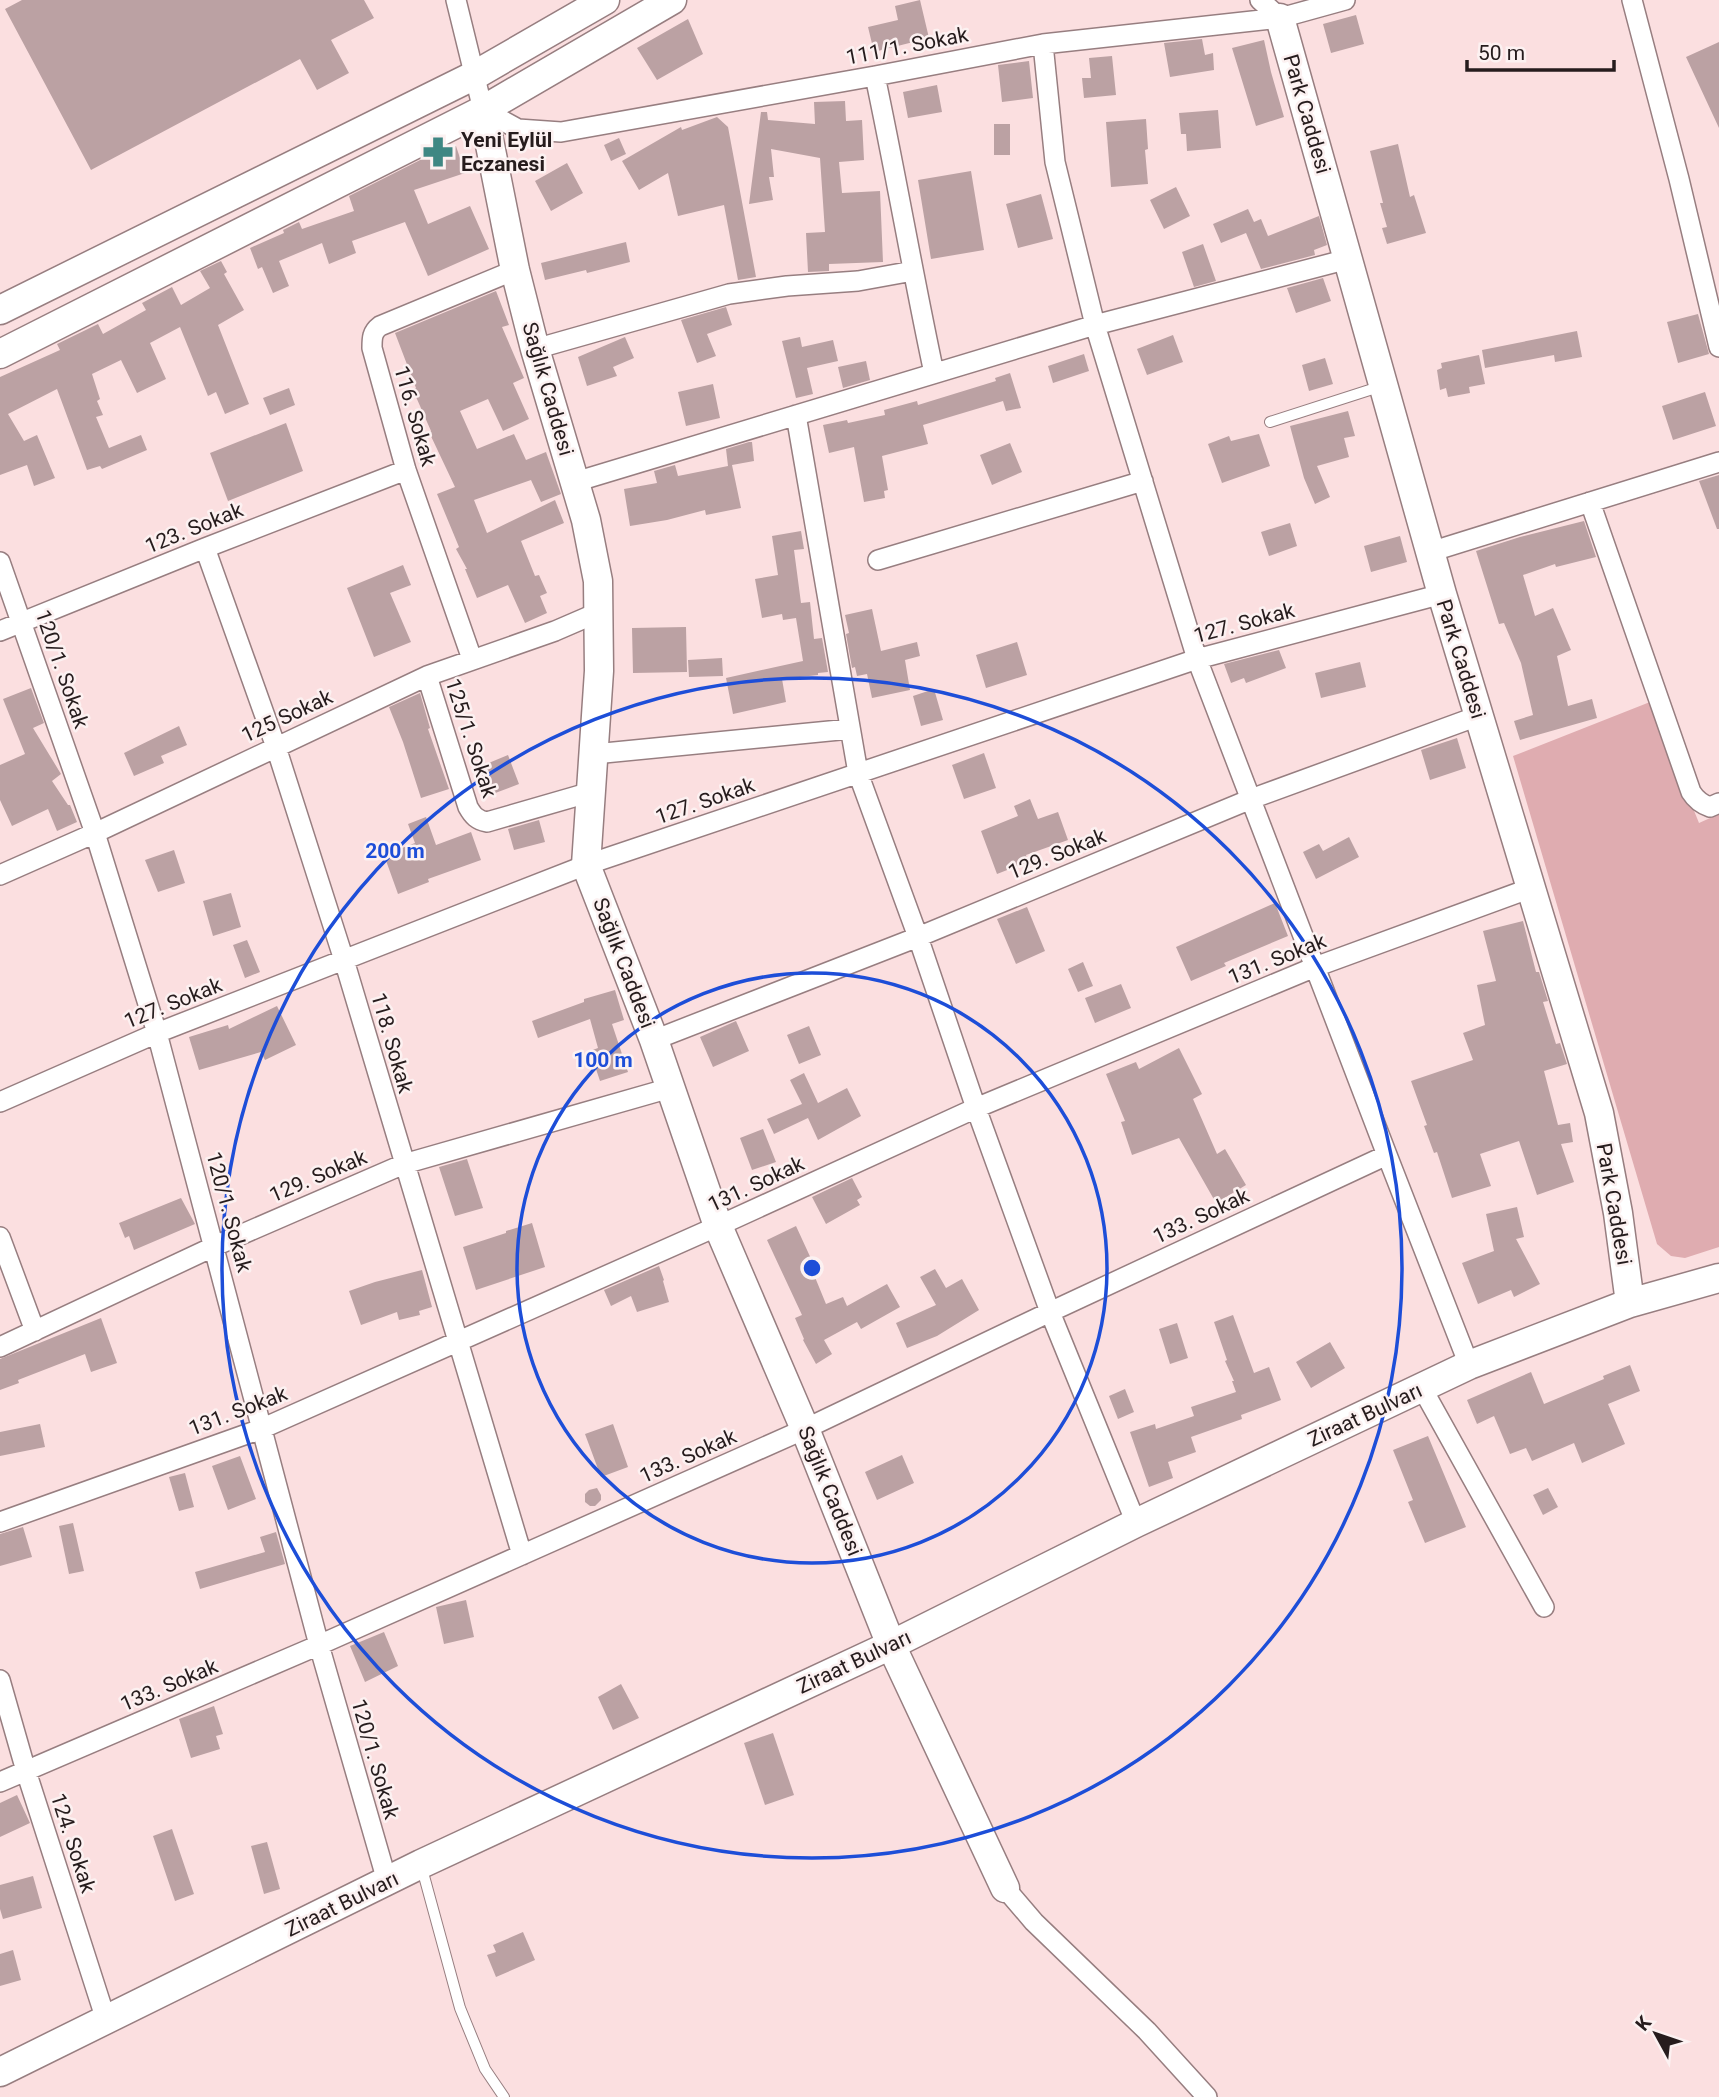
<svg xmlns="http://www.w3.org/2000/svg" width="1719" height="2097" font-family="Roboto,sans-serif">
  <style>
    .green { fill: #dfacb0 }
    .building { fill: #bba1a3 }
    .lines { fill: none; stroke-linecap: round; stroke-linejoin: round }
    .lane-casing { stroke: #977e80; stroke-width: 12 }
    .street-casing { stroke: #977e80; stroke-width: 22 }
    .secondary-casing { stroke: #977e80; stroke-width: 31 }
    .lane { stroke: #fff; stroke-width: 10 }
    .street { stroke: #fff; stroke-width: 19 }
    .secondary { stroke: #fff; stroke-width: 28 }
    .ring { fill: none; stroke: #1d4ed8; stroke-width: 3.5 }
    .labels { text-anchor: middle; stroke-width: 5; stroke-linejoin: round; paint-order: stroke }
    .street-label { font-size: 21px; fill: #261c1d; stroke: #fcf1f1 }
    .poi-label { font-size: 21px; font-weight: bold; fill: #261c1d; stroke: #fcf1f1; text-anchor: start }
    .centre { fill: #1d4ed8; stroke: #fcf1f1; stroke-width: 3.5 }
    .ring-label { font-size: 21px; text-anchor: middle; font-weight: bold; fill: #1d4ed8; stroke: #fcf1f1; stroke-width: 5; stroke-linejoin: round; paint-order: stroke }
  </style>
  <rect width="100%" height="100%" fill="#fbdfe0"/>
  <path class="green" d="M1650,702L1699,823L1719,814V1247L1685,1258L1671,1256L1657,1244L1513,756Z"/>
  <path class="building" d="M22,0H364L374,18L331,40L349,73L317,90L300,59L91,170L5,9Z
    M920,0L929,38L874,52L868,27L898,20L895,6Z
    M1356,15L1364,44L1331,53L1323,24Z
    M688,19L703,54L657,80L637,48Z
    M1202,39L1205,55L1213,53L1214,70L1170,77L1164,43Z
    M1264,40L1271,72L1284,117L1256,126L1232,48Z
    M1719,42V128L1686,57Z
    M1112,56L1116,95L1084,98L1082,78H1091L1089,58Z
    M1029,61L1033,98L1002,102L998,65Z
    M937,85L942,112L908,118L903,92Z
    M845,101L846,121L862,120L864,160L839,162L842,193L880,191L883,262L829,264V271L808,272L806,233L825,232L820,158L771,149L774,177H769L773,200L749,204L761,112H767L768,120L815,124L814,102Z
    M1218,110L1221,148L1187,151L1186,134H1181L1179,113Z
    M717,117L728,127L756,277L738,280L724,205L678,216L668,173L639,190L622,161L681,127L682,130Z
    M1146,119L1148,149L1145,150L1148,184L1111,187L1106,122Z
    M994,124H1010V155H994Z
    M619,138L626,154L611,161L604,145Z
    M1398,144L1410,197L1414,195L1426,233L1387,244L1382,228L1387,227L1380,203H1383L1370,151Z
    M456,146L465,173L414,190L428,224L470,206L489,249L428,276L405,222L352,241L356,253L329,264L322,243L279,261L289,286L273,293L262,267L258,269L250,248L284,233L283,230L299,222L302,229L354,211L349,196L432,154Z
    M567,163L583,193L551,211L535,181Z
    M971,171L984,250L931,259L918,180Z
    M1176,187L1190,216L1164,229L1150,200Z
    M1041,194L1053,239L1018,248L1006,204Z
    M1248,209L1254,222L1261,219L1268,236L1319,216L1327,245L1314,250L1315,255L1261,269L1246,233L1221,243L1213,224Z
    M626,242L630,262L587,273L586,270L545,280L541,263Z
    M1203,244L1216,281L1194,287L1182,252Z
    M221,261L227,272L224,274L244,310L218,325L249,404L225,414L216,392L208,396L180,327L150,343L166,379L137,393L121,360L92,374L100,399L97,401L103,415L96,417L109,448L141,435L147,450L102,469L100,466L87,470L57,389L8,414L24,441L37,435L55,478L34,486L27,465L0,475V377L60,350L57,344L98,324L103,334L146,310L142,303L172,287L181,305L210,288L200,271Z
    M1323,278L1331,301L1296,313L1287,288Z
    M496,291L509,325L502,327L524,378L513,383L529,419L503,431L488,399L460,411L477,449L514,434L526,460L546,452L561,494L541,502L531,480L474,500L487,533L555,500L564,523L521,541L535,576L539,575L547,593L540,596L547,613L525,623L508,585L477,598L465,569H467L456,549L459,547L437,494L455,487L429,432L431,431L413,390L416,388L395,333Z
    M726,307L732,325L707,334L716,356L697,363L681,320Z
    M1698,314L1709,354L1678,363L1667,322Z
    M1577,331L1582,357L1555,362L1554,355L1485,368L1482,350Z
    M1173,335L1183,362L1147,375L1137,349Z
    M625,337L634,358L613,367L617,376L587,386L578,357Z
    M800,337L802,347L833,340L838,361L807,368L813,394L796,398L782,341Z
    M1084,354L1089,371L1053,383L1048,366Z
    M1479,355L1485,384L1469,387L1470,393L1448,397L1446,388L1440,390L1437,370L1442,368L1441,363Z
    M1325,358L1333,384L1309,391L1302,365Z
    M866,361L870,380L843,388L838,367Z
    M1010,373L1021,408L1006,411L1003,401L923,425L928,444L882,456L888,490L884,491L885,498L864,502L854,447L829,453L823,425L847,420L848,423L885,415L884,410L917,401L918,405L996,381L995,378Z
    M713,384L720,418L686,426L678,392Z
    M289,388L295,405L270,415L263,398Z
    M1705,392L1716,426L1673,440L1662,406Z
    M1348,411L1355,436L1344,438L1349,457L1317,466L1330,497L1315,504L1304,478L1290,426Z
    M286,423L303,471L228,501L210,453Z
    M1259,434L1270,466L1222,483L1208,444L1229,436L1231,441Z
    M749,442H752L754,461L732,465L741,508L706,515L705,510L667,520L630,526L624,489L657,483L654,471L675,465L678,476L728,466L726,449Z
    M1010,443L1022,472L992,485L980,455Z
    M1719,475V529H1717L1699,481Z
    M1584,521L1596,557L1556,567L1555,564L1523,575L1535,616L1553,608L1571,650L1557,656L1568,706L1592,699L1597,718L1520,740L1514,721L1533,715L1521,663L1504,623L1499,624L1476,551L1520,537Z
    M1290,523L1297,546L1269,556L1261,532Z
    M801,531L804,549L794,550L801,603L810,602L814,639L822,638L828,672L818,673V675L782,679L786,702L733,714L726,678L803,661L796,618L783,620L782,614L762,618L755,579L778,575L772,536Z
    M1400,536L1407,562L1371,572L1364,546Z
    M403,565L411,585L390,593L411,642L374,657L347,588Z
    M872,609L881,651L917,642L920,656L905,660L910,690L872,698L867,674L857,676L855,667L852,668L846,634L849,633L845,615Z
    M686,627L687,672L633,673L632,628Z
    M1017,642L1027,675L986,688L976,655Z
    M1279,650L1286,668L1246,683L1244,678L1231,683L1224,664Z
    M722,658L723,676L689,677L688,660Z
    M1360,662L1366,687L1321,698L1315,673Z
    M31,688L44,723L33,728L61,774L52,781L68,805H70L77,822L57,831L48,809L12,826L0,800V765L25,754L3,699Z
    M934,689L943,720L921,726L913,696Z
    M420,693L430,728L428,729L449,789L421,798L403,742L389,707Z
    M179,726L187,745L161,756L164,763L134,776L124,753Z
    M1457,738L1466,768L1430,780L1421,750Z
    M984,753L996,788L964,799L952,765Z
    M508,755L519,784L490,795L479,767Z
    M1030,799L1038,819L1058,812L1068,840L1026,855L1028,862L997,874L981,831L1018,816L1014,806Z
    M426,817L436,845L471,832L481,860L428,879L429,882L398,894L384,855L415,843L408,824Z
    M539,820L545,842L514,850L508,829Z
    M1349,837L1359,857L1316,879L1303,852L1319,844L1323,851Z
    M174,850L185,883L158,892L145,860Z
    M231,893L241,927L213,936L203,901Z
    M1275,903L1288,936L1224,963L1226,966L1191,981L1176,947Z
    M1027,907L1045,951L1016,964L997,919Z
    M1523,921L1536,972H1539L1548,1001L1543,1002L1556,1044L1560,1043L1567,1064L1544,1071L1558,1125L1570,1123L1573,1142L1561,1144L1574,1182L1537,1195L1519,1141L1480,1154L1491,1186L1452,1198L1437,1152L1434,1153L1424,1126L1427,1125L1411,1081L1473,1060L1463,1033L1485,1025L1477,985L1496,981L1483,931Z
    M247,940L260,972L245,978L233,945Z
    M1083,962L1093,986L1078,992L1068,969Z
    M1121,984L1131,1008L1095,1023L1085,998Z
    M615,990L624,1020L612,1024L628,1072L600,1081L590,1051L598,1048L590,1019L538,1038L532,1021L584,1002V999Z
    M277,1006L296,1045L265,1060L261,1052L199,1070L189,1037L228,1025L229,1029Z
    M736,1021L749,1051L713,1067L700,1037Z
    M809,1026L821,1055L799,1064L787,1035Z
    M1179,1048L1202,1094L1193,1099L1217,1154L1225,1149L1246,1185L1216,1203L1179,1138L1132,1155L1121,1122L1125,1121L1106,1074L1136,1062L1139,1069Z
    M804,1073L818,1103L847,1088L861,1116L818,1140L808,1118L774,1134L767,1119L802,1104L790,1080Z
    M763,1129L776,1162L752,1170L740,1138Z
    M467,1159L483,1208L455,1216L439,1167Z
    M852,1178L862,1197L857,1200L860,1205L826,1224L812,1197Z
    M181,1198L195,1224L134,1250L129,1236L125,1238L119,1223Z
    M1517,1207L1524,1237L1516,1239L1540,1284L1514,1297L1511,1290L1478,1304L1462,1263L1494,1251L1486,1214Z
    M532,1223L545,1267L476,1290L463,1247L506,1233V1231Z
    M796,1226L813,1263L810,1265L826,1304L843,1297L847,1306L887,1284L900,1307L861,1329L857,1322L824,1340L832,1354L816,1364L803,1340L804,1339L795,1318L802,1315L767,1240Z
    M659,1266L664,1280L663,1281L669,1302L637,1312L631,1296L611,1306L604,1290Z
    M935,1269L946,1288L962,1279L979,1310L937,1336L907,1348L896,1323L936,1305L920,1277Z
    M422,1270L432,1307L419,1311L420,1315L399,1320L397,1312L361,1325L349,1291L375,1282Z
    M1233,1315L1254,1373L1269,1367L1281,1400L1241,1415L1242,1419L1191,1437L1196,1452L1168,1462L1173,1478L1149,1487L1130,1432L1155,1424L1156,1429L1194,1416L1191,1407L1236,1392L1232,1381H1234L1225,1361L1227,1360L1214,1322Z
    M101,1318L117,1363L91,1372L85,1354L18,1380L19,1383L0,1390V1359Z
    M1177,1323L1188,1358L1170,1364L1159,1329Z
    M1330,1342L1345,1368L1311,1388L1296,1362Z
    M1630,1365L1640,1391L1608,1404L1625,1444L1582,1463L1574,1443L1532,1461L1526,1448L1510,1454L1494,1416L1477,1424L1467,1400L1531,1372L1544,1404L1604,1379L1603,1376Z
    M1125,1389L1134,1412L1118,1419L1109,1396Z
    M40,1424L45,1447L0,1456V1432Z
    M613,1424L628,1467L601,1477L585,1434Z
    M1428,1436L1466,1527L1425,1543L1408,1502L1413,1500L1393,1450Z
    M902,1455L914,1483L877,1500L865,1472Z
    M240,1456L256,1499L228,1510L212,1466Z
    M185,1473L194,1507L179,1511L169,1477Z
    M597,1488L601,1495V1500L595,1506H590L585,1502V1494L589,1490Z
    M1548,1488L1558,1507L1543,1515L1533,1495Z
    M73,1523L84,1571L69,1574L59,1526Z
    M23,1527L32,1557L0,1566V1534Z
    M276,1532L285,1564L200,1589L195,1572L265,1552L260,1537Z
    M466,1600L474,1637L444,1644L436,1607Z
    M384,1632L398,1666L365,1682L350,1646Z
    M621,1684L639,1718L613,1730L598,1697Z
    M214,1706L223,1734L216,1736L220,1749L191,1758L179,1719Z
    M773,1733L794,1795L765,1805L744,1743Z
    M17,1795L30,1823L0,1837V1803Z
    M172,1829L194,1894L175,1901L153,1836Z
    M267,1842L280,1889L264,1894L251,1846Z
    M33,1876L42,1908L3,1919L0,1909V1885Z
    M523,1932L535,1960L496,1977L487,1955L496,1952L493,1945Z
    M13,1950L21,1980L0,1986V1954Z"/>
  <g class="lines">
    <g class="lane-casing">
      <path id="lane" d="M1270,422L1382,386
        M421,1865L460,2008L485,2069L504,2097"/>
    </g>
    <g class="street-casing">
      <path id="street" d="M456,0L483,110L518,129L561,132L875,76L1043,44L1280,18L1345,0
        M1260,0L1280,18
        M1632,0L1679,179L1719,347
        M1043,44L1055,162L1095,325L1197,659L1387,1155L1469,1365
        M875,76C896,175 913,275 934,373
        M535,349L729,294L787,286L858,281L913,271
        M796,415L858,773L918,937L976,1108L1050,1312L1136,1523
        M575,482L1095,325L1348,259
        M1590,502L1691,792C1696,800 1701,804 1710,807L1719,803
        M205,548L276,747L344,960L522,1555
        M1430,552L1719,462
        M878,560L1143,481
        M0,562L95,833L157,1033L319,1645L387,1881
        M0,631L205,548L406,470
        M472,659L406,470L372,348C372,338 372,332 380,326L515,270
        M427,676L468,807C473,816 477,820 487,822L591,792
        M594,754L850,729
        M0,875L95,833L427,676L555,631L599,612
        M654,1040L918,937L1251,799L1478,716
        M0,1102L157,1033L586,865L1197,659L1442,594
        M0,1237L35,1331
        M0,1347L215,1246L404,1164L670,1088
        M1422,1388L1544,1607
        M0,1522L261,1429L718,1226L976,1108L1315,967L1531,888
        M0,1680L26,1771L106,2020
        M0,1782L319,1645L805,1429L1050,1312L1387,1155
        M1005,1888L1034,1922L1147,2031L1207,2097"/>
    </g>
    <g class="secondary-casing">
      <path id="secondary" d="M1280,18L1442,594L1599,1113L1618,1213L1630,1303
        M483,110L515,270L535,349L586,520L598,581L599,671L586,865L654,1040L718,1226L805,1429L891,1645L1005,1888
        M0,310L475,75L605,0
        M0,354L483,110L672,0
        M0,2072L421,1864L891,1645L1136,1523L1469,1365L1630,1303L1719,1278"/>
    </g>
    <use href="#lane" class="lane"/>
    <use href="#street" class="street"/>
    <use href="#secondary" class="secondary"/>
  </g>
  <g class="ring">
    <circle cx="812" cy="1268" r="295"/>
    <circle cx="812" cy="1268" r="590"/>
  </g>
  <defs>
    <g id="pharmacy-bare" transform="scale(2.415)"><path d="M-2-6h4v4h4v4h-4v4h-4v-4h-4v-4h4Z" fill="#3f8783" stroke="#fcf1f1" stroke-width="2.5" paint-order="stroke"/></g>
  </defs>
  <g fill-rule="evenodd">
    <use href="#pharmacy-bare" x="438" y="152"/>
  </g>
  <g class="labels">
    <g class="street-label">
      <text transform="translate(907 46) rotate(-11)" y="7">111/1. Sokak</text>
      <text transform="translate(1307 114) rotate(74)" y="7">Park Caddesi</text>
      <text transform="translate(548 389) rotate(74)" y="7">Sağlık Caddesi</text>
      <text transform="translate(415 416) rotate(74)" y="7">116. Sokak</text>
      <text transform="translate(194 528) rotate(-22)" y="7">123. Sokak</text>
      <text transform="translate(1244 623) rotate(-15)" y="7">127. Sokak</text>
      <text transform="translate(1461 659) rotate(73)" y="7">Park Caddesi</text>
      <text transform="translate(62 669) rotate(71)" y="7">120/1. Sokak</text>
      <text transform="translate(287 716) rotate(-25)" y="7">125 Sokak</text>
      <text transform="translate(471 738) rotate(72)" y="7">125/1. Sokak</text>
      <text transform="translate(705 801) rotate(-19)" y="7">127. Sokak</text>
      <text transform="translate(1057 854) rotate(-22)" y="7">129. Sokak</text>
      <text transform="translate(1277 959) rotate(-22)" y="7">131. Sokak</text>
      <text transform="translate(624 963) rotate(69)" y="7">Sağlık Caddesi</text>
      <text transform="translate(173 1003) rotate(-22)" y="7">127. Sokak</text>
      <text transform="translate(392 1043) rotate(74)" y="7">118. Sokak</text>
      <text transform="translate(318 1176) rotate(-23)" y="7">129. Sokak</text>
      <text transform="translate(756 1184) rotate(-25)" y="7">131. Sokak</text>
      <text transform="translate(1614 1204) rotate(80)" y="7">Park Caddesi</text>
      <text transform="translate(229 1212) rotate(75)" y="7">120/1. Sokak</text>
      <text transform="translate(1201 1216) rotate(-25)" y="7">133. Sokak</text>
      <text transform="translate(238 1411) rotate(-21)" y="7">131. Sokak</text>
      <text transform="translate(1365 1415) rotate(-25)" y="7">Ziraat Bulvarı</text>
      <text transform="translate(688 1456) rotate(-24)" y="7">133. Sokak</text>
      <text transform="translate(830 1491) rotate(68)" y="7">Sağlık Caddesi</text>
      <text transform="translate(854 1662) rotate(-25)" y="7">Ziraat Bulvarı</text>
      <text transform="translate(169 1685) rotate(-23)" y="7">133. Sokak</text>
      <text transform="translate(375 1759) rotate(74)" y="7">120/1. Sokak</text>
      <text transform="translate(73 1843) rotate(72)" y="7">124. Sokak</text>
      <text transform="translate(342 1904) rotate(-26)" y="7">Ziraat Bulvarı</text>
    </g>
    <g class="poi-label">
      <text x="461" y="147">Yeni Eylül<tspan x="461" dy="24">Eczanesi</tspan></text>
    </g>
  </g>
  <circle cx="812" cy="1268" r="10" class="centre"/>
  <g class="ring-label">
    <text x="395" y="858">200 m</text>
    <text x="603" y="1067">100 m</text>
  </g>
  <g transform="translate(1656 2034) rotate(310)" stroke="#fcf1f1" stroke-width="5" paint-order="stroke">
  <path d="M0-5L12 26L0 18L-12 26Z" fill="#261c1d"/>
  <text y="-10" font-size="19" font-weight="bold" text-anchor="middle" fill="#261c1d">K</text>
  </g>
  <path d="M1467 60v10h147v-10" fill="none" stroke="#261c1d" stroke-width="3.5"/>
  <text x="1478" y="60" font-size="21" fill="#261c1d" stroke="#fcf1f1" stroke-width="5" paint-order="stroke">50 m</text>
</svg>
